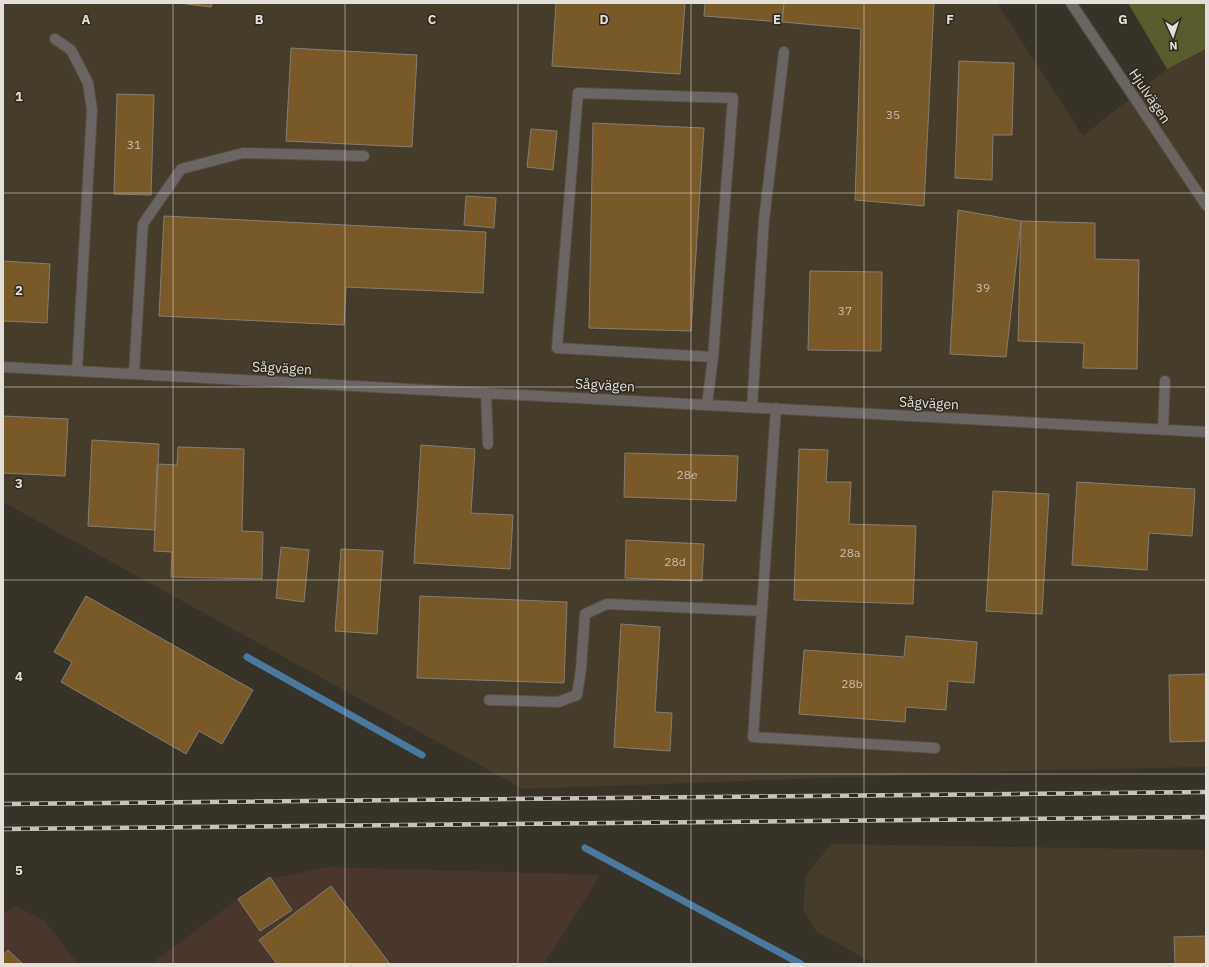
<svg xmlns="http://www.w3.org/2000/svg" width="1209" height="967" font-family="'IBM Plex Sans',sans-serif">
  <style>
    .commercial { fill: #49372e }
    .built { fill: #453c2c }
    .green { fill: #595c2c }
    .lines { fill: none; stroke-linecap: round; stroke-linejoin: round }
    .stream { stroke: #49799e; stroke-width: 7 }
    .building { fill: #785927; stroke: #847d72 }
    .minor-casing { stroke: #534f45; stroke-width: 12 }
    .minor { stroke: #6a6562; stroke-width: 10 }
    .rail-casing { stroke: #c7c3bc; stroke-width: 4.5 }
    .rail { stroke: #2e291f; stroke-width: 3; stroke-dasharray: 9; stroke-linecap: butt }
    .grid { fill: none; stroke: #e3dfd9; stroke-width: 1; stroke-opacity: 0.55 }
    .labels { text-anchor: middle; stroke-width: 3; stroke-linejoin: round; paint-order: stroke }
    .number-label { font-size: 12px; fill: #c8beac }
    .street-label { font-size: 14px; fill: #e3dfd9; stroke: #2e291f }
    .grid-label { font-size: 13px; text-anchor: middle; font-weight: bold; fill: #e3dfd9; stroke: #2e291f; stroke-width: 3; stroke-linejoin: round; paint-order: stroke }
  </style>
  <rect width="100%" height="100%" fill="#383329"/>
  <path class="commercial" d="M327,867L600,875L544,964H151L238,899L270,879Z
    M16,907L44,920L78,964H3V912Z"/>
  <path class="built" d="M3,3H997L1083,136L1167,69L1206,49V767L1046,770L523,789L3,502Z
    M831,844L1206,850V964H874L816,931L803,909L806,876Z"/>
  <path class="green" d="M1128,3H1206V49L1167,69Z"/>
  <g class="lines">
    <path class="stream" d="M247,657L422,755
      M585,848L801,964"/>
  </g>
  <path class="building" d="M178,3H212L211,7Z
    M556,3H685L680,74L552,66Z
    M705,3H784L782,22L704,16Z
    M784,3H934L924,206L855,200L861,29L782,22Z
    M291,48L417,55L412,147L286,141Z
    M959,61L1014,63L1012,135H993L992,180L955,178Z
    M117,94L154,95L151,195L114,194Z
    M593,123L704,128L691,331L589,328Z
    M531,129L557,131L553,170L527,167Z
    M466,196L496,198L494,228L464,225Z
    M958,210L1021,221L1006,357L950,354Z
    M164,216L486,232L483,293L346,287L344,325L159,316Z
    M1021,221L1095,223V259L1139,260L1137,369L1083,368L1084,343L1018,341Z
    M3,261L50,264L47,323L3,321Z
    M810,271L882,272L881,351L808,350Z
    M3,416L68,419L65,476L3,473Z
    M92,440L159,444L155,530L88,526Z
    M421,445L475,449L471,513L513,515L510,569L414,563Z
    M178,447L244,449L242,531L263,532L262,579L171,577L172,552L154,551L157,464L177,465Z
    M799,449L828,450L826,482H851L849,524L916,526L913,604L794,600Z
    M625,453L738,456L736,501L624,497Z
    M1077,482L1195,489L1192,536L1149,533L1147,570L1072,565Z
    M993,491L1049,494L1042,614L986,611Z
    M626,540L704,544L702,581L625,578Z
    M281,547L309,550L304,602L276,598Z
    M341,549L383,551L377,634L335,631Z
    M86,596L253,690L222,744L199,731L186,754L61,682L72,662L54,652Z
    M420,596L567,602L564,683L417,678Z
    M621,624L660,627L655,712L672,713L670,751L614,747Z
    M906,636L977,642L974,683L948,681L946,710L906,707L905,722L799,714L804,650L904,657Z
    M1206,674V741L1170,742L1169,675Z
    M270,877L292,910L260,931L238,899Z
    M331,886L390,964H277L259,940Z
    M1206,936V964H1175L1174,937Z
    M8,950L23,964H3V955Z"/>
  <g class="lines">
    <g class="minor-casing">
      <path id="minor" d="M1071,3L1206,205
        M55,39L71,50L88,83L92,110L77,371
        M3,367L1206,432
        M134,374L143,224L181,169L243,153L364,156
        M486,393L488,444
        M707,405L713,357L733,98L578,93L557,348L713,357
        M752,407L764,220L784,52
        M776,408L753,737L935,748
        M1163,429L1165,381
        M489,700L558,702L577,695L581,669L585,614L607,604L762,611"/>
    </g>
    <use href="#minor" class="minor"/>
    <g class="rail-casing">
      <path id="rail" d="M3,804L1206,792
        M3,829L1206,817"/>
    </g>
    <use href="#rail" class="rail"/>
  </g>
  <path class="grid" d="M173,3V964M345,3V964M518,3V964M691,3V964M864,3V964M1036,3V964M3,193H1206M3,387H1206M3,580H1206M3,774H1206"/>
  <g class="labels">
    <g class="number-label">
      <text x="893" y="119">35</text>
      <text x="134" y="149">31</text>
      <text x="983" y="292">39</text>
      <text x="845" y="315">37</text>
      <text x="687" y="479">28e</text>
      <text x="850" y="557">28a</text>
      <text x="675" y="566">28d</text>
      <text x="852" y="688">28b</text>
    </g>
    <g class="street-label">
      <text transform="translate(1150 96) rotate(56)" y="5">Hjulvägen</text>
      <text transform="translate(282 368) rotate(3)" y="5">Sågvägen</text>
      <text transform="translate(605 385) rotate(3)" y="5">Sågvägen</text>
      <text transform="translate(929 403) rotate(3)" y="5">Sågvägen</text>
    </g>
  </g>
  <g class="grid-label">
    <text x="86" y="24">A</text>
    <text x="259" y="24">B</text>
    <text x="432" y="24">C</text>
    <text x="604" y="24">D</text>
    <text x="777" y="24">E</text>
    <text x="950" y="24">F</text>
    <text x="1123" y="24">G</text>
    <text x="19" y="101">1</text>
    <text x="19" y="295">2</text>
    <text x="19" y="488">3</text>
    <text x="19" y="681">4</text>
    <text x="19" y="875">5</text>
  </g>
  <rect width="1209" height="967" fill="none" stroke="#e3dfd9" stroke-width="8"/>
  <g transform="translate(1173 36) rotate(177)" stroke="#2e291f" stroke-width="3" paint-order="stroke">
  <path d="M0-3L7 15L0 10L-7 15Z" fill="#e3dfd9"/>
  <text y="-6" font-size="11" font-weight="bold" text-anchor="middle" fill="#e3dfd9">N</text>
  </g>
</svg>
